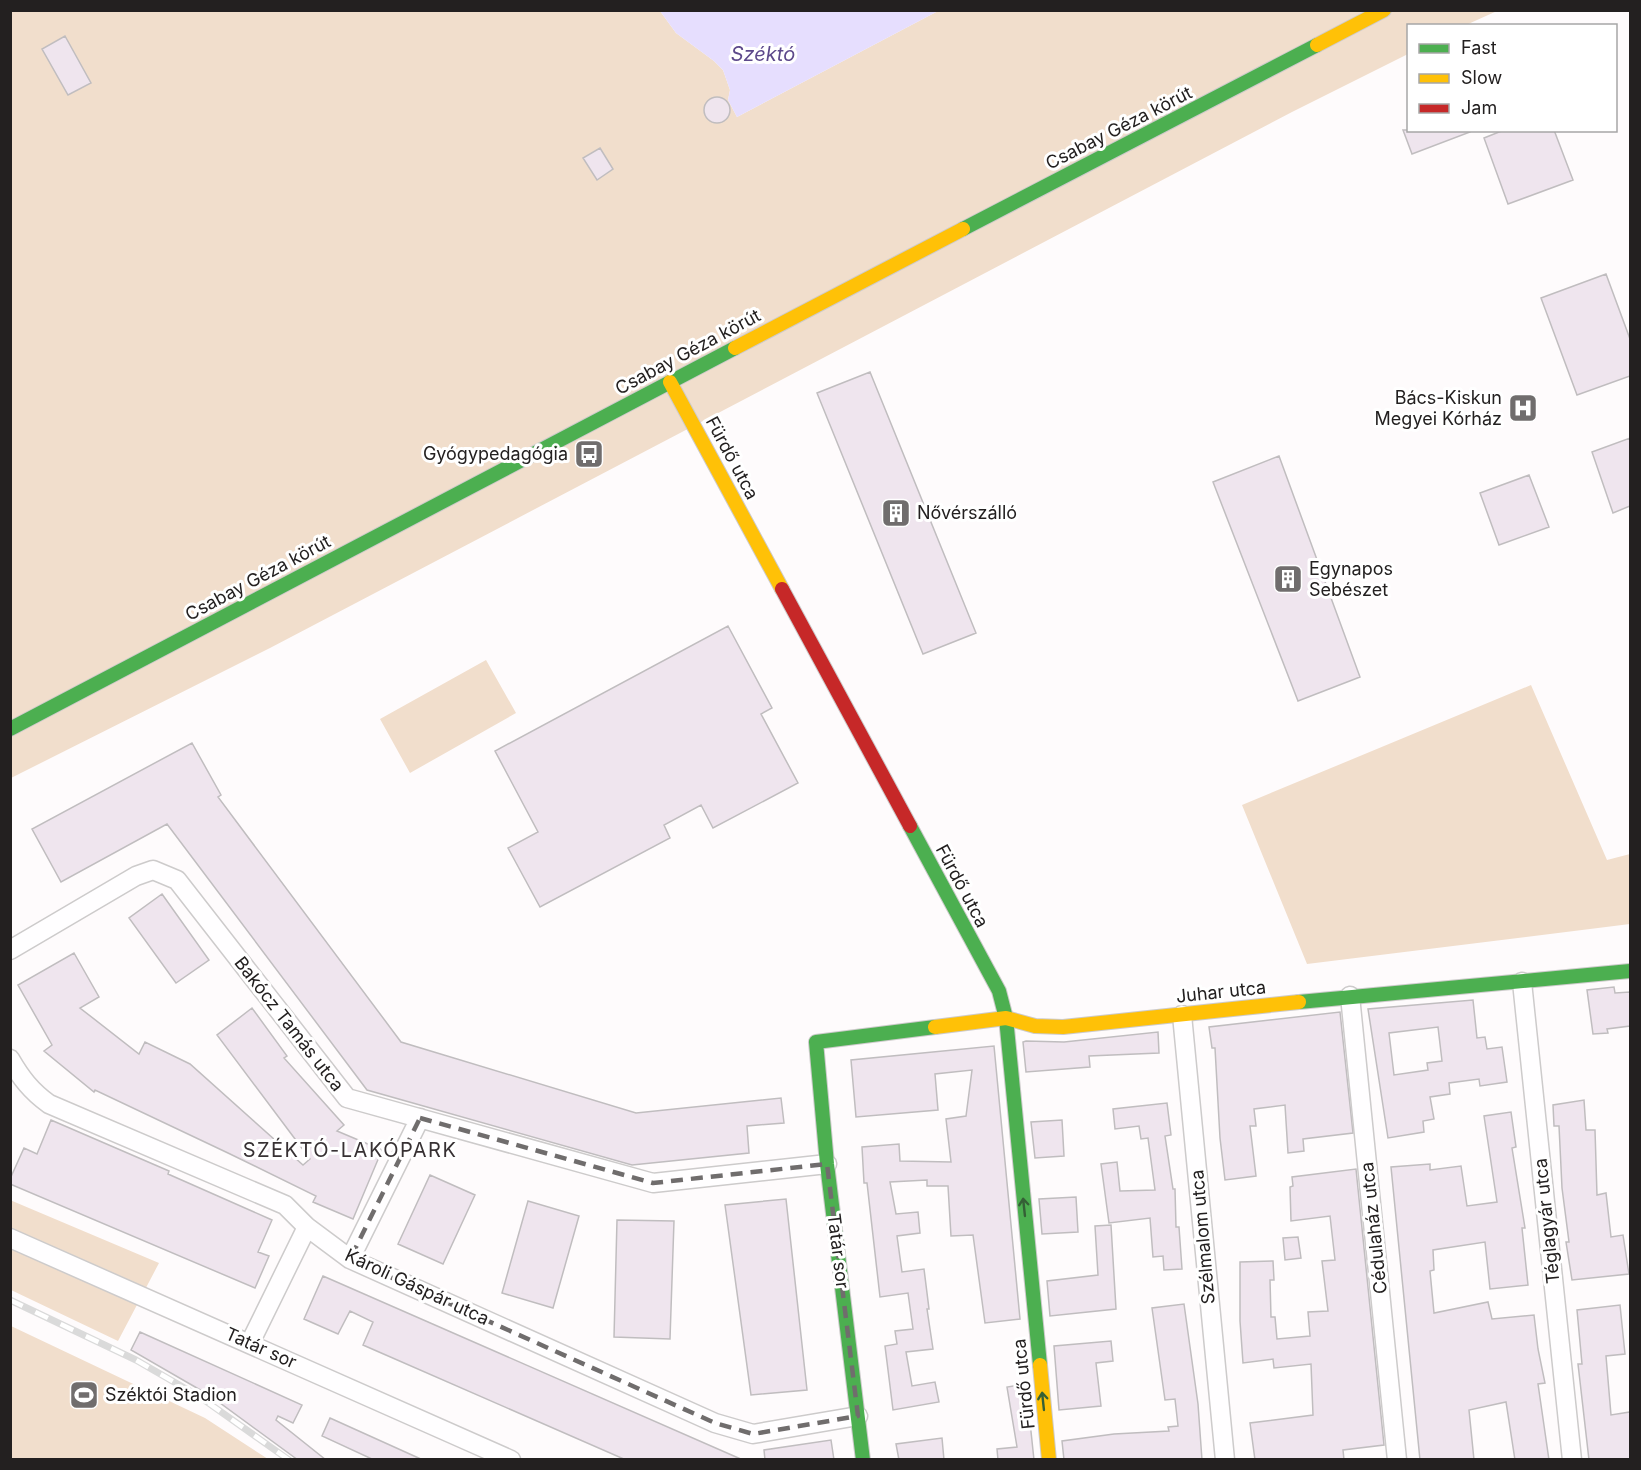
<svg xmlns="http://www.w3.org/2000/svg" width="1641" height="1470" font-family="Inter,sans-serif">
  <style>
    .green { fill: #f1decc }
    .water { fill: #e6defe }
    .building { fill: #efe5ee; stroke: #c0bdbf; stroke-width: 1.5; fill-rule: evenodd }
    .lines { fill: none; stroke-linecap: round; stroke-linejoin: round }
    .street-casing { stroke: #cdcbcb; stroke-width: 21 }
    .fast-casing { stroke: #cdcbcb; stroke-width: 16 }
    .slow-casing { stroke: #cdcbcb; stroke-width: 16 }
    .jam-casing { stroke: #cdcbcb; stroke-width: 16 }
    .street { stroke: #fffeff; stroke-width: 18 }
    .fast { stroke: #4caf50; stroke-width: 14 }
    .slow { stroke: #ffc107; stroke-width: 14 }
    .jam { stroke: #c62828; stroke-width: 14 }
    .rail-casing { stroke: #dadada; stroke-width: 7 }
    .rail { stroke: #fff; stroke-width: 4.5; stroke-dasharray: 14; stroke-linecap: butt }
    .oneway { stroke: #356036 }
    .marked { fill: none; stroke: #706d6d; stroke-width: 4.5; stroke-dasharray: 12 8; stroke-linejoin: round }
    .labels { text-anchor: middle; stroke-width: 6; stroke-linejoin: round; paint-order: stroke }
    .street-label { font-size: 18px; fill: #232020; stroke: #fff }
    .poi-label { font-size: 18px; fill: #232020; stroke: #fff; text-anchor: start }
    .water-label { font-size: 20px; font-style: italic; fill: #5d498b; stroke: #fff }
    .neighbourhood-label { font-size: 20px; letter-spacing: 1.5px; fill: #373133; stroke: #fff }
  </style>
  <rect width="100%" height="100%" fill="#fefbfc"/>
  <path class="green" d="M11,11H660L676,33L714,61L723,70L730,90L728,100L737,117L938,11H1497L1466,25L1408,26V54L1292,112L270,648L11,778Z
    M486,660L516,713L410,773L380,719Z
    M1531,685L1607,860L1630,854V924L1307,964L1242,805Z
    M10,1200L159,1263L118,1341L11,1290Z
    M11,1326L205,1418L268,1459H11Z"/>
  <path class="water" d="M660,11H938L737,117L728,100L730,90L723,70L714,61L676,33Z"/>
  <path class="building" d="M65,36L91,83L68,95L42,49Z
    M704 110a13 13 0 1 1 26 0a13 13 0 1 1-26 0Z
    M1403,130H1470V132L1412,154Z
    M1504,130H1554L1573,180L1508,204L1484,138Z
    M600,148L613,169L597,180L583,158Z
    M1606,274L1630,339V376L1577,395L1541,298Z
    M870,372L976,633L923,654L817,393Z
    M1630,438V506L1613,513L1592,452Z
    M1279,456L1360,677L1298,701L1213,482Z
    M1529,475L1549,527L1499,545L1480,493Z
    M728,626L772,708L761,714L798,783L713,828L701,805L664,825L670,838L540,907L508,848L538,832L495,751Z
    M192,743L221,795L218,797L401,1042L636,1113L781,1098L784,1123L747,1126L749,1153L632,1165L367,1090L167,824L61,882L32,829Z
    M162,894L209,960L176,983L129,918Z
    M74,953L99,997L80,1008L139,1054L145,1042L190,1064L303,1165L310,1159L217,1035L252,1008L287,1056L284,1058L344,1125L337,1131L382,1150L353,1219L313,1202L316,1196L228,1153L95,1090L94,1092L44,1051L52,1045L18,985Z
    M1614,987L1615,993L1630,992V1026L1607,1029L1608,1033L1593,1034L1587,990Z
    M1473,1000L1477,1038L1485,1037L1487,1049L1502,1047L1507,1082L1480,1086L1479,1079L1449,1083L1450,1094L1430,1097L1434,1119L1423,1121L1424,1132L1388,1138L1368,1009ZM1438,1027L1442,1061L1427,1063L1428,1070L1394,1075L1389,1033Z
    M1340,1012L1353,1133L1303,1139L1304,1151L1288,1153L1285,1105L1254,1109L1256,1126H1250L1256,1176L1225,1180L1220,1138L1215,1048H1212L1209,1027Z
    M1158,1032L1159,1053L1089,1056L1090,1067L1026,1072L1023,1042L1026,1041L1064,1042Z
    M994,1046L1020,1319L985,1323L973,1235L951,1236L948,1186H927V1180L890,1182L896,1214L918,1212L920,1233L897,1236L902,1272L924,1269L929,1309H927L933,1349L906,1352L912,1386L935,1382L939,1402L893,1410L885,1346L897,1344L895,1331L913,1329L908,1293L880,1297L867,1183H864L862,1147L899,1144L900,1161L951,1162L946,1119L966,1116L972,1070L935,1074L938,1110L856,1117L851,1060Z
    M1584,1100L1586,1130H1595L1597,1195L1606,1193L1611,1237L1623,1235L1629,1274L1572,1280L1566,1242H1569L1562,1188L1559,1126H1554L1553,1105Z
    M1167,1103L1171,1135L1165,1136L1173,1189H1175L1176,1227H1179L1182,1269L1164,1270L1163,1256L1153,1257L1150,1218L1109,1223L1101,1164L1117,1162L1120,1191L1155,1190L1148,1138L1141,1139L1139,1126L1115,1129L1113,1109Z
    M1511,1112L1516,1147L1512,1148L1525,1228H1522L1528,1285L1490,1289L1485,1242L1433,1250L1434,1270L1430,1271L1434,1313L1488,1302L1492,1319L1534,1315L1538,1349L1545,1383L1538,1384L1549,1460H1515L1506,1402L1469,1410L1474,1460H1420L1391,1167L1430,1164V1170L1461,1166L1467,1206L1497,1202L1484,1116Z
    M51,1120L169,1171L168,1174L272,1220L258,1252L269,1256L255,1288L10,1184V1179L24,1148L37,1154Z
    M1062,1120L1064,1156L1035,1158L1031,1122Z
    M1356,1169L1384,1445L1343,1450L1344,1460H1255L1250,1423L1313,1415L1311,1364L1274,1368L1273,1359L1243,1363L1240,1321V1262L1273,1261L1274,1280H1270L1271,1317H1275L1277,1339L1310,1336L1308,1312L1328,1311L1322,1261L1335,1260L1330,1216L1291,1221L1290,1187L1293,1186L1292,1177Z
    M430,1175L475,1195L443,1264L398,1244Z
    M1076,1197L1078,1232L1042,1234L1039,1199Z
    M786,1199L807,1390L751,1395L725,1205Z
    M528,1201L579,1216L553,1308L502,1293Z
    M617,1220L674,1221L670,1339L614,1337Z
    M1111,1225L1116,1309L1050,1316L1047,1281L1098,1275L1095,1226Z
    M1298,1237L1301,1258L1285,1260L1283,1238Z
    M323,1276L743,1460H626L363,1345L373,1322L350,1311L338,1334L304,1319Z
    M1184,1304L1198,1404L1202,1460H1064L1062,1441L1114,1434L1169,1431L1168,1427L1178,1426L1175,1399L1165,1400L1152,1308Z
    M1620,1305L1625,1354L1606,1356L1611,1415L1630,1412V1460H1589L1578,1364H1582L1577,1310Z
    M140,1332L302,1405L293,1423L278,1416L276,1420L326,1460H298L209,1395L131,1350Z
    M1111,1341L1113,1361L1096,1363L1101,1406L1059,1410L1054,1346Z
    M1026,1384L1034,1460H998L997,1449L1017,1447L1007,1387Z
    M330,1418L423,1460H374L322,1436Z
    M942,1438L944,1460H899L896,1444Z
    M831,1440L834,1460H765L764,1450Z"/>
  <g class="lines">
    <g class="street-casing">
      <path id="street" d="M10,950L136,876L153,870L177,880L347,1098L653,1183L827,1164
        M1522,982L1572,1460
        M1350,996L1397,1460
        M1182,1015L1225,1460
        M10,1059C21,1078 31,1091 49,1104L285,1205L307,1227L350,1259L715,1423L753,1434L858,1416
        M10,1238L511,1460
        M350,1259L420,1118
        M250,1343L307,1227"/>
    </g>
    <g class="fast-casing">
      <path id="fast" d="M963,229L1317,45
        M10,729L735,348
        M910,826L999,991L1006,1018L1040,1365
        M1299,1002L1630,971
        M863,1460L827,1164L816,1042L935,1027"/>
    </g>
    <g class="slow-casing">
      <path id="slow" d="M1317,45L1384,10
        M735,348L963,229
        M670,382L782,589
        M935,1027L1006,1018L1035,1026L1063,1027L1299,1002
        M1040,1365L1049,1460"/>
    </g>
    <g class="jam-casing">
      <path id="jam" d="M782,589L910,826"/>
    </g>
    <use href="#street" class="street"/>
    <use href="#fast" class="fast"/>
    <use href="#slow" class="slow"/>
    <use href="#jam" class="jam"/>
    <g class="rail-casing">
      <path id="rail" d="M10,1300L136,1360L200,1397L289,1460"/>
    </g>
    <use href="#rail" class="rail"/>
  </g>
  <defs><path id="oneway-shaft" d="M-6 0H5M1.5-3L5.5 0L1.5 3" fill="none" stroke-width="1.6" stroke-linecap="round" stroke-linejoin="round" transform="scale(1.5)"/></defs>
  <g class="oneway">
    <use href="#oneway-shaft" transform="translate(1024 1207) rotate(-96)"/>
    <use href="#oneway-shaft" transform="translate(1043 1401) rotate(-96)"/>
  </g>
  <path class="marked" d="M420,1118L653,1183L827,1164L858,1416L753,1434L715,1423L350,1259Z"/>
  <defs>
    <g id="hospital-square" transform="scale(1.5)"><rect x="-9" y="-9" width="18" height="18" rx="4" fill="#706d6d" stroke="#fff"/><path d="M-5-5h3v3.5h4V-5h3V5h-3V1.5h-4V5h-3Z" fill="#fff"/></g>
    <g id="bus-square" transform="scale(1.5)"><rect x="-9" y="-9" width="18" height="18" rx="4" fill="#706d6d" stroke="#fff"/><path d="M-5-6H5V4H4V6H2V4H-2V6H-4V4H-5ZM-3.5-4V0h7V-4ZM-3.5 1.2v1.5H-2V1.2ZM2 1.2v1.5H3.5V1.2Z" fill="#fff"/></g>
    <g id="building-square" transform="scale(1.5)"><rect x="-9" y="-9" width="18" height="18" rx="4" fill="#706d6d" stroke="#fff"/><path d="M-4-6H4V6H1V3H-1V6H-4ZM-2.5-4.3h1.7v1.8h-1.7ZM.8-4.3h1.7v1.8H.8ZM-2.5-1h1.7V.8h-1.7ZM.8-1h1.7V.8H.8Z" fill="#fff"/></g>
    <g id="stadium-square" transform="scale(1.5)"><rect x="-9" y="-9" width="18" height="18" rx="4" fill="#706d6d" stroke="#fff"/><path d="M0-5a6.5 5 0 1 0 0 10a6.5 5 0 1 0 0-10ZM-3.5-1.8h7v3.6h-7Z" fill="#fff"/></g>
  </defs>
  <g fill-rule="evenodd">
    <use href="#hospital-square" x="1523" y="408"/>
    <use href="#bus-square" x="589" y="454"/>
    <use href="#building-square" x="896" y="513"/>
    <use href="#building-square" x="1288" y="579"/>
    <use href="#stadium-square" x="84" y="1395"/>
  </g>
  <g class="labels">
    <g class="street-label">
      <text transform="translate(1119 128) rotate(-27)" y="6">Csabay Géza körút</text>
      <text transform="translate(688 352) rotate(-28)" y="6">Csabay Géza körút</text>
      <text transform="translate(732 458) rotate(62)" y="6">Fürdő utca</text>
      <text transform="translate(258 578) rotate(-28)" y="6">Csabay Géza körút</text>
      <text transform="translate(962 886) rotate(62)" y="6">Fürdő utca</text>
      <text transform="translate(1221 992) rotate(-6)" y="6">Juhar utca</text>
      <text transform="translate(289 1024) rotate(52)" y="6">Bakócz Tamás utca</text>
      <text transform="translate(1547 1221) rotate(-96)" y="6">Téglagyár utca</text>
      <text transform="translate(1374 1228) rotate(-96)" y="6">Cédulaház utca</text>
      <text transform="translate(1203 1237) rotate(-95)" y="6">Szélmalom utca</text>
      <text transform="translate(838 1251) rotate(83)" y="6">Tatár sor</text>
      <text transform="translate(417 1287) rotate(25)" y="6">Károli Gáspár utca</text>
      <text transform="translate(261 1348) rotate(24)" y="6">Tatár sor</text>
      <text transform="translate(1024 1384) rotate(-96)" y="6">Fürdő utca</text>
    </g>
    <g class="poi-label">
      <text x="1502" y="404" text-anchor="end">Bács-Kiskun<tspan x="1502" dy="21">Megyei Kórház</tspan></text>
      <text x="568" y="460" text-anchor="end">Gyógypedagógia</text>
      <text x="917" y="519">Nővérszálló</text>
      <text x="1309" y="575">Egynapos<tspan x="1309" dy="21">Sebészet</tspan></text>
      <text x="105" y="1401">Széktói Stadion</text>
    </g>
    <g class="water-label">
      <text x="763" y="61">Széktó</text>
    </g>
    <g class="neighbourhood-label">
      <text x="350" y="1157">SZÉKTÓ-LAKÓPARK</text>
    </g>
  </g>
  <rect width="1641" height="1470" fill="none" stroke="#232020" stroke-width="24"/>
  <rect x="1407" y="24" width="210" height="108" fill="#ffffff" stroke="#a7a6a6" stroke-width="1.5"/>
  <rect x="1419" y="44" width="30" height="9" fill="#4caf50" stroke="#a7a6a6" stroke-width="1.5"/>
  <text x="1461" y="54" font-size="18" fill="#232020">Fast</text>
  <rect x="1419" y="74" width="30" height="9" fill="#ffc107" stroke="#a7a6a6" stroke-width="1.5"/>
  <text x="1461" y="84" font-size="18" fill="#232020">Slow</text>
  <rect x="1419" y="104" width="30" height="9" fill="#c62828" stroke="#a7a6a6" stroke-width="1.5"/>
  <text x="1461" y="114" font-size="18" fill="#232020">Jam</text>
</svg>
